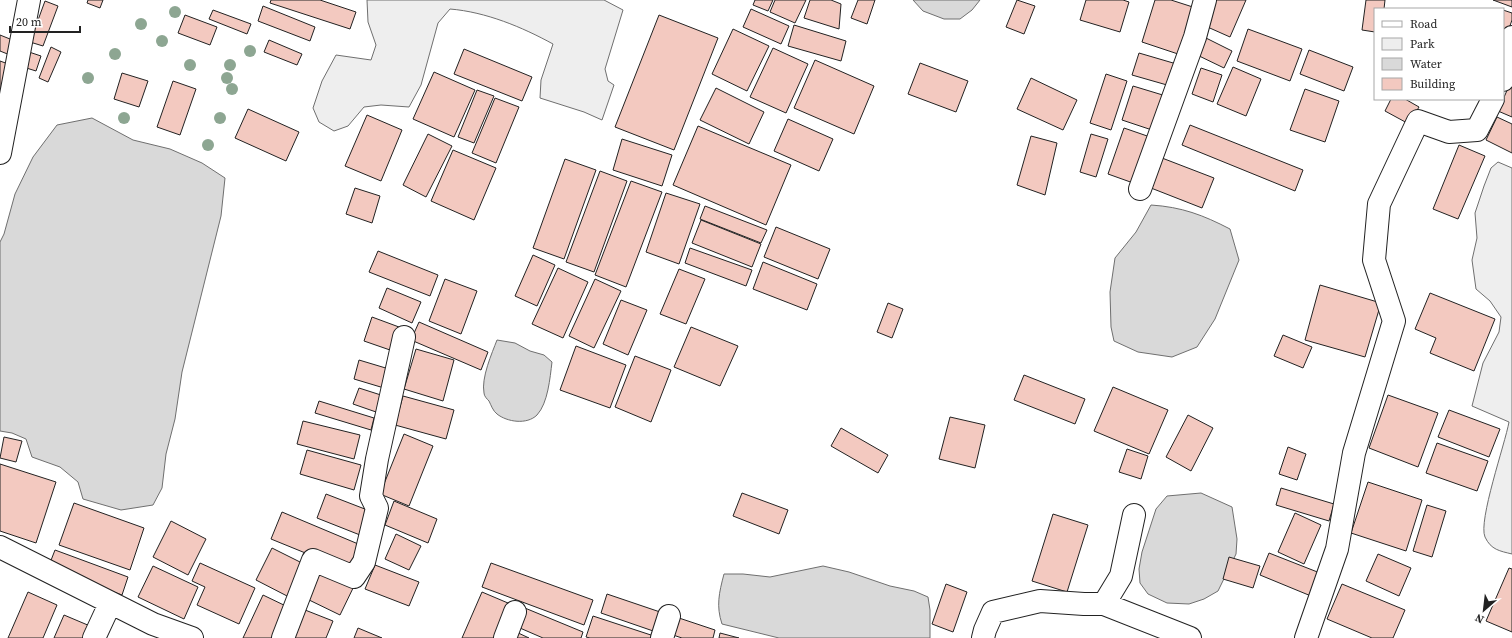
<svg xmlns="http://www.w3.org/2000/svg" width="1512" height="638" font-family="'Source Serif 4',serif">
  <style>
    .green { fill: #eee; stroke: #6f6f6f }
    .water { fill: #d9d9d9; stroke: #6f6f6f }
    .building { fill: #f3c9c0; stroke: #222 }
    .lines { fill: none; stroke-linecap: round; stroke-linejoin: round }
    .minor-casing { stroke: #222; stroke-width: 24 }
    .minor { stroke: #fff; stroke-width: 22 }
    .tree { fill: #8da692 }
  </style>
  <rect width="100%" height="100%" fill="#fff"/>
  <path class="green" d="M367,0H604L623,10L605,69L608,81L614,85L602,120L584,112L540,98L541,80L553,44C522,27 486,12 450,9L438,23L421,85L409,107L381,105L364,107L348,126L334,131L319,122L313,108L322,81L336,55L371,60L376,45L368,22Z
    M1498,162L1512,168V554C1500,551 1491,550 1485,537C1478,521 1505,444 1509,422L1472,406L1483,363L1499,332L1501,317L1490,301L1476,289L1472,260L1477,238L1475,213L1484,186L1491,168Z"/>
  <path class="water" d="M913,0H980L972,10L960,19H944L923,11Z
    M92,118L133,140L170,149L202,163L225,178L221,216L182,372L175,419L166,454L162,488L153,505L121,510L83,499L78,482L60,467L32,457L26,439L12,433L0,431V242L4,234L15,194L33,157L57,125Z
    M1151,205C1182,207 1203,215 1230,229L1239,260L1215,319L1197,347L1172,357L1138,352L1114,341L1111,327L1110,292L1115,258L1136,232Z
    M497,340L515,343L530,351L544,355L552,362C550,378 548,403 537,415C527,425 507,422 497,414C493,411 491,405 489,401C487,399 484,396 484,393C481,378 492,353 497,340Z
    M1201,493L1232,507L1237,539L1236,554L1218,591L1204,599L1189,604L1167,603L1148,594L1140,583L1139,569L1142,552L1156,509L1167,496Z
    M823,566L849,572L890,586L914,591L928,597L930,610V638H779L722,624C716,606 719,593 724,574H743L770,577Z"/>
  <path class="building" d="M88,0H103L100,8L87,3Z
    M271,0H320L356,12L350,29L270,3Z
    M755,0H773L768,11L753,5Z
    M775,0H806L795,23L770,12Z
    M810,0H831L841,4L839,29L804,18Z
    M858,0H875L867,24L851,18Z
    M1017,0L1035,6L1024,34L1006,27Z
    M1086,0H1123L1129,2L1120,32L1080,20Z
    M1155,0H1171L1199,9L1184,56L1142,42Z
    M1214,0H1246L1230,37L1203,25Z
    M1366,0H1385L1384,9H1375V32L1362,30Z
    M1493,0H1512V7Z
    M45,1L58,6L43,46L30,42Z
    M263,6L315,27L310,41L258,21Z
    M751,9L789,26L781,44L743,27Z
    M213,10L251,24L247,34L209,19Z
    M1503,10L1512,13V20L1505,40H1503Z
    M185,15L217,27L210,45L178,33Z
    M659,15L718,38L674,150L615,127Z
    M794,25L846,41L841,61L788,46Z
    M733,29L769,46L747,91L712,74Z
    M1248,29L1302,49L1290,81L1237,61Z
    M0,35L15,41L10,55L0,51Z
    M1202,36L1232,51L1224,68L1193,53Z
    M269,40L302,54L297,65L264,52Z
    M51,47L61,52L48,82L39,78Z
    M773,48L808,64L786,113L750,97Z
    M464,49L532,77L522,101L454,74Z
    M1309,50L1353,67L1344,91L1300,74Z
    M26,51L41,56L36,71L20,66Z
    M1139,53L1180,65L1174,87L1132,75Z
    M815,60L874,86L854,134L794,108Z
    M0,61L11,65L2,91L0,90Z
    M920,63L968,81L956,112L908,94Z
    M1233,67L1261,79L1246,116L1217,104Z
    M1201,68L1222,75L1213,102L1192,94Z
    M434,72L475,90L454,137L413,119Z
    M122,73L148,81L139,107L114,99Z
    M1106,74L1127,81L1111,130L1090,123Z
    M1031,78L1077,100L1063,130L1017,109Z
    M1512,79V117L1498,111Z
    M173,81L196,89L180,135L157,127Z
    M1133,86L1166,96L1155,131L1122,120Z
    M716,88L764,112L749,144L700,120Z
    M1305,89L1339,101L1325,142L1290,130Z
    M477,90L494,96L474,143L458,137Z
    M495,98L519,107L496,163L472,153Z
    M1391,99H1405L1419,107L1409,124L1385,111Z
    M248,109L299,132L286,161L235,138Z
    M367,115L402,130L381,181L345,166Z
    M1497,117L1512,124V153L1486,140Z
    M788,119L833,139L819,171L774,151Z
    M1190,125L1303,170L1295,191L1182,145Z
    M698,126L791,165L766,225L673,185Z
    M1124,128L1153,138L1136,184L1108,174Z
    M428,134L452,146L426,197L403,185Z
    M1091,134L1108,139L1096,177L1080,172Z
    M1031,136L1057,143L1045,195L1017,185Z
    M622,139L672,155L662,186L613,170Z
    M1459,145L1485,156L1458,219L1433,209Z
    M453,150L496,168L474,220L431,201Z
    M1162,158L1214,178L1202,208L1151,188Z
    M565,159L596,170L564,259L533,248Z
    M600,171L627,181L594,272L566,262Z
    M631,181L662,192L626,287L595,275Z
    M355,188L380,196L372,223L346,214Z
    M666,193L700,204L679,264L646,252Z
    M705,206L767,230L761,243L700,219Z
    M701,220L761,244L752,267L692,243Z
    M776,227L830,249L818,279L764,257Z
    M690,248L752,270L746,286L685,263Z
    M378,251L438,275L430,296L369,272Z
    M533,255L555,265L537,306L515,296Z
    M763,262L817,284L807,310L753,289Z
    M558,268L588,282L563,338L532,324Z
    M679,269L705,279L686,324L660,314Z
    M445,279L477,291L461,334L429,321Z
    M595,279L621,291L594,348L569,336Z
    M1320,285L1381,303L1365,357L1305,340Z
    M387,288L421,302L412,323L379,308Z
    M1430,293L1495,319L1474,371L1430,353L1436,338L1415,329Z
    M621,300L647,310L628,355L603,344Z
    M888,303L903,309L892,338L877,332Z
    M372,317L399,327L390,350L364,341Z
    M419,322L488,352L481,370L411,340Z
    M691,327L738,346L720,386L674,367Z
    M1283,335L1312,347L1303,368L1274,356Z
    M576,346L626,365L610,408L560,390Z
    M416,349L454,360L443,401L404,389Z
    M635,356L671,370L651,422L615,407Z
    M359,360L389,369L384,388L354,379Z
    M1024,375L1085,399L1075,424L1014,400Z
    M1113,387L1168,410L1149,454L1094,431Z
    M359,388L384,396L379,413L353,404Z
    M1388,395L1438,413L1418,467L1369,448Z
    M403,396L454,410L446,439L395,425Z
    M319,401L374,418L371,430L315,413Z
    M1449,410L1500,429L1489,457L1438,437Z
    M1188,415L1213,428L1191,471L1166,457Z
    M950,417L985,425L975,468L939,459Z
    M303,421L360,435L354,459L297,444Z
    M841,428L888,455L878,473L831,446Z
    M404,434L433,446L409,506L380,494Z
    M4,437L22,441L16,462L0,458Z
    M1437,443L1488,461L1477,491L1426,473Z
    M1288,447L1306,454L1297,480L1279,474Z
    M1127,449L1148,456L1141,479L1119,472Z
    M307,450L361,465L354,490L300,474Z
    M0,464L56,482L36,543L0,531Z
    M1368,482L1422,500L1406,551L1351,533Z
    M1281,488L1334,504L1329,521L1276,505Z
    M742,493L788,510L779,534L733,516Z
    M326,494L370,511L360,535L317,518Z
    M394,501L437,519L428,543L385,525Z
    M74,503L144,528L130,570L59,545Z
    M1427,505L1446,511L1432,557L1413,551Z
    M282,512L363,546L352,572L271,539Z
    M1295,513L1321,525L1304,564L1278,552Z
    M1053,514L1088,525L1067,592L1032,581Z
    M171,521L206,539L188,575L153,557Z
    M396,534L421,546L409,570L385,559Z
    M272,548L306,565L289,597L256,580Z
    M55,550L128,577L122,595L48,568Z
    M1269,553L1320,573L1311,596L1260,575Z
    M1378,554L1411,568L1399,596L1366,581Z
    M1229,557L1260,566L1253,588L1223,579Z
    M200,563L255,588L239,624L197,605L205,587L192,581Z
    M491,563L593,600L584,625L482,587Z
    M320,565L356,582L340,615L305,598Z
    M375,565L419,582L409,606L365,589Z
    M153,566L198,587L184,619L138,597Z
    M1509,568L1512,569V632L1486,621Z
    M946,584L967,592L953,632L932,624Z
    M1342,584L1405,610L1393,638H1372L1327,619Z
    M28,592L57,605L43,638H8Z
    M482,592L515,606L501,638H462Z
    M607,594L666,614L659,633L601,613Z
    M263,595L290,608L276,638H243Z
    M520,606L583,632L581,638H543L513,625Z
    M300,608L333,621L326,638H289Z
    M64,615L90,626L85,638H54Z
    M593,616L657,637V638H590L586,637Z
    M679,618L715,630L713,638H682L673,635Z
    M358,628L382,638H354Z
    M514,631L529,638H510Z
    M720,633L739,638H719Z"/>
  <g class="lines">
    <g class="minor-casing">
      <path id="minor" d="M1503,80L1511,63L1512,37
        M0,153L29,0
        M1140,189L1195,37L1205,0
        M0,547L153,624L192,638
        M1104,604L1190,638
        M94,638L107,610
        M283,638L313,560L354,577L364,562L377,508L371,496L377,459L404,337
        M505,638L515,612
        M662,638L669,616
        M983,638L985,630L993,612L1040,601L1084,604H1104L1121,576L1134,515
        M1306,638L1337,549L1354,453L1394,321L1374,260L1379,204L1418,121L1449,132L1477,130L1493,99"/>
    </g>
    <use href="#minor" class="minor"/>
  </g>
  <g class="tree">
    <circle cx="175" cy="12" r="6"/>
    <circle cx="141" cy="24" r="6"/>
    <circle cx="162" cy="41" r="6"/>
    <circle cx="250" cy="51" r="6"/>
    <circle cx="115" cy="54" r="6"/>
    <circle cx="190" cy="65" r="6"/>
    <circle cx="230" cy="65" r="6"/>
    <circle cx="88" cy="78" r="6"/>
    <circle cx="227" cy="78" r="6"/>
    <circle cx="232" cy="89" r="6"/>
    <circle cx="124" cy="118" r="6"/>
    <circle cx="220" cy="118" r="6"/>
    <circle cx="208" cy="145" r="6"/>
  </g>
  <rect x="1374" y="8" width="130" height="92" fill="#ffffff" stroke="#a7a7a7"/>
  <rect x="1382" y="21" width="20" height="6" fill="#ffffff" stroke="#a7a7a7"/>
  <text x="1410" y="28" font-size="12" fill="#222222">Road</text>
  <rect x="1382" y="38" width="20" height="12" fill="#eeeeee" stroke="#a7a7a7"/>
  <text x="1410" y="48" font-size="12" fill="#222222">Park</text>
  <rect x="1382" y="58" width="20" height="12" fill="#d9d9d9" stroke="#a7a7a7"/>
  <text x="1410" y="68" font-size="12" fill="#222222">Water</text>
  <rect x="1382" y="78" width="20" height="12" fill="#f3c9c0" stroke="#a7a7a7"/>
  <text x="1410" y="88" font-size="12" fill="#222222">Building</text>
  <g transform="translate(1484 610) rotate(208)" stroke="#ffffff" stroke-width="3" paint-order="stroke">
  <path d="M0-3L7 15L0 10L-7 15Z" fill="#222222"/>
  <text y="-6" font-size="11" font-weight="bold" text-anchor="middle" fill="#222222">N</text>
  </g>
  <path d="M10 26v6h70v-6" fill="none" stroke="#222222" stroke-width="2"/>
  <text x="16" y="26" font-size="12" fill="#222222" stroke="#ffffff" stroke-width="3" paint-order="stroke">20 m</text>
</svg>
